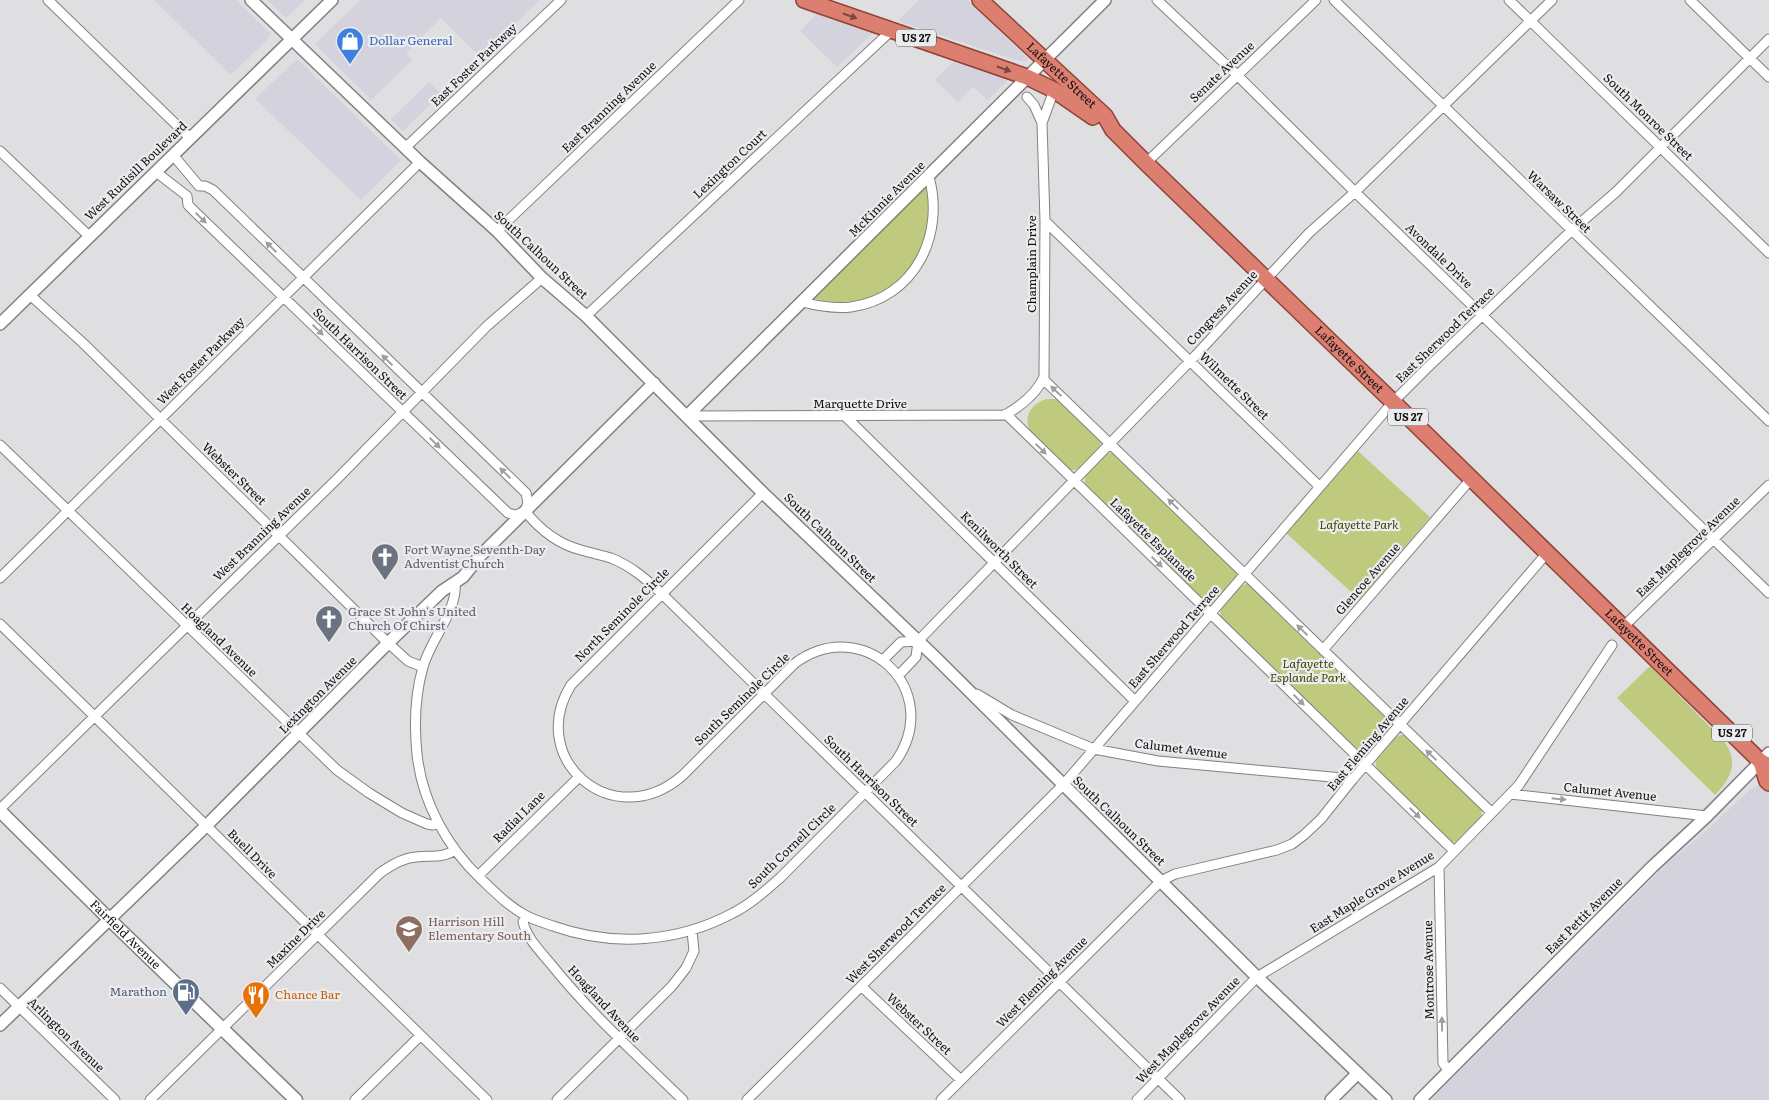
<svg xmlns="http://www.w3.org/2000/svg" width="1769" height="1100" font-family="Literata,serif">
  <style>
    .built { fill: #d4d3dd }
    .green { fill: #c0ca7e }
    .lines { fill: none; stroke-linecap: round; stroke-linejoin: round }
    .minor-casing { stroke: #818183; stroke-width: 11 }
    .tertiary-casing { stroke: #818183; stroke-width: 14 }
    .secondary-casing { stroke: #818183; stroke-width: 15 }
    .trunk-casing { stroke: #8f4337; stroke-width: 18 }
    .minor { stroke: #fff; stroke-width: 9 }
    .tertiary { stroke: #fff; stroke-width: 11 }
    .secondary { stroke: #fff; stroke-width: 12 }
    .trunk { stroke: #dc7f70; stroke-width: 15 }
    .oneway { fill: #764840 }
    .oneway2 { fill: #9f9fa0 }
    .labels { text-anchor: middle; stroke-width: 4.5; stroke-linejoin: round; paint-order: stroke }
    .shield { fill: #ececef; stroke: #525254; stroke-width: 1 }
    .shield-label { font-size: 11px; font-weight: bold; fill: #101011 }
    .shop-label { font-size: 12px; fill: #366cbe; stroke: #ececef; text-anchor: start }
    .street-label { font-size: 12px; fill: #101011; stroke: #ececef }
    .park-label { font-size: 12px; font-style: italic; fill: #414605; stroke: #ececef }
    .worship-label { font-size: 12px; fill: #5b616d; stroke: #ececef; text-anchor: start }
    .education-label { font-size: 12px; fill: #785e54; stroke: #ececef; text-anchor: start }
    .service-label { font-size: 12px; fill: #4e5e75; stroke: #ececef; text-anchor: end }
    .food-label { font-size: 12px; fill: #c56008; stroke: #ececef; text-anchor: start }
  </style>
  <rect width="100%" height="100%" fill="#dfdfe2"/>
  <path class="built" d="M154,0H236L271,34L267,40L231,75Z
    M267,0H305L286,18Z
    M360,0H540L480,57L441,18L406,53L412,60L371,100L315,44Z
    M919,0H968L1028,59L1026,61H1019L898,21Z
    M817,14L871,31L872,34L837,67L800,31Z
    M297,59L401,160L361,200L255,99Z
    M955,60L1007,76L1008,80L988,100L973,87L958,102L935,80Z
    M429,82L441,94L403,131L391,119Z
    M1756,786H1763L1769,789V1100H1431L1670,861L1707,830L1748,791Z"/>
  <path class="green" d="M923,188L927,189L928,192C929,202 930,213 929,223C921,278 869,313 816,299L814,295Z
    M1046,399H1057L1063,402L1099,437L1101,442L1100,446L1078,469L1070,471L1032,435C1022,419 1029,405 1046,399Z
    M1358,451L1430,517L1360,600L1286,533Z
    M1110,453H1115L1233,567L1237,573L1236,578L1215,603L1210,605L1205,603L1085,486V476L1105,455Z
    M1246,584H1249L1391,721C1393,731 1373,754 1363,755L1359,753L1220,617L1221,610L1241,586Z
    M1650,666L1722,739C1740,760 1732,777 1715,795L1617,698Z
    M1400,735H1405L1481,808L1482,817L1458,842H1451L1446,839L1376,769V761L1396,737Z"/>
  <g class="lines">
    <g class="minor-casing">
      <path id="minor" d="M48,0L190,138
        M1157,0L1237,75L1355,192L1769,593
        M1334,0L1769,421
        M1509,0L1769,253
        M1690,0L1769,77
        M1027,97L1034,105L1042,123
        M405,148L561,0
        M0,151L89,236
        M1146,163L1316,0
        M156,172L187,196L188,205L194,211L508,513L516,515L525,511L528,503L526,493L213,190L205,186H199L173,155
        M1045,221L1319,486
        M497,231L739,0
        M30,295L83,343L388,643L408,661L423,667
        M802,302C818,306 835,309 851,307C915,298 945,235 929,177
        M586,316L892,30
        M1043,379L1492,813
        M1006,414L1454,851
        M687,416L1005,415C1021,406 1036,394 1044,377L1045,221L1042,123L1054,90
        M846,417L1135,701
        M0,445L337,770L369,793L402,813L427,824L433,825L438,823
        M525,511C540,530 558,544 581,550C591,553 601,555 611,558C631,566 646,579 661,593L1180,1100
        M0,578L420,162
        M455,584C458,609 430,641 423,667C415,695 414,725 417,754C422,802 447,847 481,879C495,892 508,906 525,915C534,920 544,923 553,926C612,947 677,943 733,913C751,904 766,890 781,877L896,761C945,690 863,612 794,664L682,776C613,835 525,759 571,685L763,493
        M0,624L487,1100
        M1623,627L1769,485
        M918,641L1196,355L1309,233L1355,192L1552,0
        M1323,650L1471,479
        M883,660L901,642L918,641
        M898,676L916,657L918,641
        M977,694L1012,715L1094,749L1158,761L1353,779
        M1510,794L1707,816
        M0,809L337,479L487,326L542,278
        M1439,867L1443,1063L1449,1071
        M478,876L579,777
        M526,916L523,922C527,938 539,950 550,963C590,1013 637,1055 683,1100
        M861,986L961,1080
        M0,988L115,1100
        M150,1100L380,873C391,865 403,858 416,857C430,855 442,859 455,850
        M355,1100L420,1036
        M557,1100L672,986L686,968L694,951L692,931
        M747,1100L1063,785L1393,402L1426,369L1571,231L1616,192L1769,39
        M941,1100L1161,881L1175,874L1277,850L1292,844L1304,835L1321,819L1353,779L1547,553
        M1137,1100L1257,977L1439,867L1519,785L1612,645"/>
    </g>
    <g class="tertiary-casing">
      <path id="tertiary" d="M251,0L420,162L497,231L542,278L586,316L763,493L935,657L1257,977L1386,1100
        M0,324L332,0
        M687,416L1105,0
        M0,1025L206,826L388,643L442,591L463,577L480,556L654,383
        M1331,1100L1358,1073
        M1420,1100L1652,867L1707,816L1769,753"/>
    </g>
    <g class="secondary-casing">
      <g id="secondary">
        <path id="s1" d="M0,811L109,919L296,1100"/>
      </g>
    </g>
    <g class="trunk-casing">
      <g id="trunk">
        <path d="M804,0L1027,77L1054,90L1093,117"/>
        <path id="s2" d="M980,0L1105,116L1113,130L1146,163L1393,402L1761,762L1769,766"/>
        <path d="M1761,762L1767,781L1769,783"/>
      </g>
    </g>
    <use href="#minor" class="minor"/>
    <use href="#tertiary" class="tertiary"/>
    <use href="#secondary" class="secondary"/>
    <use href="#trunk" class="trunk"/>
  </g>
  <defs><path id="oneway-solid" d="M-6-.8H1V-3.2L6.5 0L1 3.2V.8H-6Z" transform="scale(1.25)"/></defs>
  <g class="oneway">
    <use href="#oneway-solid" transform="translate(850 16) rotate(19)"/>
    <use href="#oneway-solid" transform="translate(1004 69) rotate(19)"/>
  </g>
  <g class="oneway2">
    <use href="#oneway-solid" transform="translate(201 218) rotate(44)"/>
    <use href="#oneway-solid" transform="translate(271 247) rotate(-136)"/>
    <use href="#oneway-solid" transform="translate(318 330) rotate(44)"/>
    <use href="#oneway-solid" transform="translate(387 360) rotate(-136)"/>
    <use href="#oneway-solid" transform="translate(1056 391) rotate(-137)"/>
    <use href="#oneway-solid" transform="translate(435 443) rotate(44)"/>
    <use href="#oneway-solid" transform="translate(1041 449) rotate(44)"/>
    <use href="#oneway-solid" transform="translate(505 473) rotate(-136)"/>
    <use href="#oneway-solid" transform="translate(1173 504) rotate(-136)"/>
    <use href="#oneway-solid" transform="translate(1157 562) rotate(44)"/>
    <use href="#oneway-solid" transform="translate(1302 630) rotate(-136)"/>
    <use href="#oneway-solid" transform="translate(1299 700) rotate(44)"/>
    <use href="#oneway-solid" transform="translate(1431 755) rotate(-136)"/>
    <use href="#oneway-solid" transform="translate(1559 799) rotate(6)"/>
    <use href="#oneway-solid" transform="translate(1415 813) rotate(44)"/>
    <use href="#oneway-solid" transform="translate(1442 1024) rotate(-91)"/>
  </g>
  <defs>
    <g id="shop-pin" transform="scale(1.4375)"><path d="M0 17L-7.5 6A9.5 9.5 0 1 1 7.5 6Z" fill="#3f7fe0" stroke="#ececef"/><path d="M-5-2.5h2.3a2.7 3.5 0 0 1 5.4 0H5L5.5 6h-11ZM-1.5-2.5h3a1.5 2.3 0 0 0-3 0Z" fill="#fff"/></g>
    <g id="church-pin" transform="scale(1.4375)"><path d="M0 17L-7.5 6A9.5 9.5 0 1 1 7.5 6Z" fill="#6b7280" stroke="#ececef"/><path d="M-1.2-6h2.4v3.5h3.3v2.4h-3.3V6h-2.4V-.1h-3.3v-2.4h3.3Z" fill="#fff"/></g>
    <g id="school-pin" transform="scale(1.4375)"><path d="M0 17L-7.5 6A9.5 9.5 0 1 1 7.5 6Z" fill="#8d6e63" stroke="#ececef"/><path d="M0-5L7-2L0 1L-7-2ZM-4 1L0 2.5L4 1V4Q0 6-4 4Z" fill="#fff"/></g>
    <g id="fuel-pin" transform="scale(1.4375)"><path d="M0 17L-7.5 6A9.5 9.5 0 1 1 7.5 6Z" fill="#5c6f8a" stroke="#ececef"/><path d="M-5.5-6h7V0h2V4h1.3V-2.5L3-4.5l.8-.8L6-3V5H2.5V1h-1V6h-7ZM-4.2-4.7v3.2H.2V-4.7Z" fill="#fff"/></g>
    <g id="restaurant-pin" transform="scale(1.4375)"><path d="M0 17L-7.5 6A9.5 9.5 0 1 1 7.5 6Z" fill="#e8710a" stroke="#ececef"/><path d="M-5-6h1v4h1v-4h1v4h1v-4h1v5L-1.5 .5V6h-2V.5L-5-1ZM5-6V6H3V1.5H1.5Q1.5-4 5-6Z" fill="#fff"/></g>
  </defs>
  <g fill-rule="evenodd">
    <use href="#shop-pin" x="350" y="41"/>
    <use href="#church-pin" x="385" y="557"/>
    <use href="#church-pin" x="329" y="619"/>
    <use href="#school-pin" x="409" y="929"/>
    <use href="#fuel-pin" x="186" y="992"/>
    <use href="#restaurant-pin" x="256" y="995"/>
  </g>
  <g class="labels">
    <g class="shield">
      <rect x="896" y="29.5" width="40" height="17" rx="4"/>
      <rect x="1388" y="408.5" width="40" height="17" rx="4"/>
      <rect x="1712" y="724.5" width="40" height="17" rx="4"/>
    </g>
    <g class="shield-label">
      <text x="916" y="42">US 27</text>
      <text x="1408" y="421">US 27</text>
      <text x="1732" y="737">US 27</text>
    </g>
    <g class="shop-label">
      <text x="369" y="45">Dollar General</text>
    </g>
    <g class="street-label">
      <text transform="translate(474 65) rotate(-44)" y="4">East Foster Parkway</text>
      <text transform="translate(1222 72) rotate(-43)" y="4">Senate Avenue</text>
      <text dy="4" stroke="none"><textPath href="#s2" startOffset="111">Lafayette Street</textPath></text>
      <text transform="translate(609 107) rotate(-44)" y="4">East Branning Avenue</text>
      <text transform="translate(1648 117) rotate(44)" y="4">South Monroe Street</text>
      <text transform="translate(730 164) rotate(-43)" y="4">Lexington Court</text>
      <text transform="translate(136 171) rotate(-44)" y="4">West Rudisill Boulevard</text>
      <text transform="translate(887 199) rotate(-45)" y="4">McKinnie Avenue</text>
      <text transform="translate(1559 202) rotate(44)" y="4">Warsaw Street</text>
      <text transform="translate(541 255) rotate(43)" y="4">South Calhoun Street</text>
      <text transform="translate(1439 256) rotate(44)" y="4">Avondale Drive</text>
      <text transform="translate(1032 264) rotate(-90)" y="4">Champlain Drive</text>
      <text transform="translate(1222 308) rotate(-47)" y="4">Congress Avenue</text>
      <text transform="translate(1445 335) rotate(-44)" y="4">East Sherwood Terrace</text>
      <text transform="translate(360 354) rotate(44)" y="4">South Harrison Street</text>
      <text dy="4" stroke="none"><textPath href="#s2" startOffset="516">Lafayette Street</textPath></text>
      <text transform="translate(201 361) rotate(-45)" y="4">West Foster Parkway</text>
      <text transform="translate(1234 386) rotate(44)" y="4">Wilmette Street</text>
      <text x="860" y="408">Marquette Drive</text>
      <text transform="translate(234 474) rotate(44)" y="4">Webster Street</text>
      <text transform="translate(262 534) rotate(-44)" y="4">West Branning Avenue</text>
      <text transform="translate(830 538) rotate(44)" y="4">South Calhoun Street</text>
      <text transform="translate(1153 540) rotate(44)" y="4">Lafayette Esplanade</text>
      <text transform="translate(1688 547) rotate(-44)" y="4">East Maplegrove Avenue</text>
      <text transform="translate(999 550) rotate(45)" y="4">Kenilworth Street</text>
      <text transform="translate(1368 579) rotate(-49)" y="4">Glencoe Avenue</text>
      <text transform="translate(622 615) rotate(-45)" y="4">North Seminole Circle</text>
      <text transform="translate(1174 637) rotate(-49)" y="4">East Sherwood Terrace</text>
      <text transform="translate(219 640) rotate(44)" y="4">Hoagland Avenue</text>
      <text dy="4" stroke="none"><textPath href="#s2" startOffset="921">Lafayette Street</textPath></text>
      <text transform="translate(318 695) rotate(-45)" y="4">Lexington Avenue</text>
      <text transform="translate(742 699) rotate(-44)" y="4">South Seminole Circle</text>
      <text transform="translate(1368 744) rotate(-50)" y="4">East Fleming Avenue</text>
      <text transform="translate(1181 749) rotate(7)" y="4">Calumet Avenue</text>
      <text transform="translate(871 781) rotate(44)" y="4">South Harrison Street</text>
      <text transform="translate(1610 792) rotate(6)" y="4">Calumet Avenue</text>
      <text transform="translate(519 817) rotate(-45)" y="4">Radial Lane</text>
      <text transform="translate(1119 821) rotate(44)" y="4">South Calhoun Street</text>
      <text transform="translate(792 846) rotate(-44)" y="4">South Cornell Circle</text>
      <text transform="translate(252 854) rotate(45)" y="4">Buell Drive</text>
      <text transform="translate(1372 892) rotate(-32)" y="4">East Maple Grove Avenue</text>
      <text transform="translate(1584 916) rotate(-45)" y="4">East Pettit Avenue</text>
      <text transform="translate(896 934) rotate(-45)" y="4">West Sherwood Terrace</text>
      <text dy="4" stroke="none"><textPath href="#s1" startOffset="176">Fairfield Avenue</textPath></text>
      <text transform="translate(296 939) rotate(-45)" y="4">Maxine Drive</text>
      <text transform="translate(1429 970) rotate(-91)" y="4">Montrose Avenue</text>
      <text transform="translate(1042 982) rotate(-45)" y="4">West Fleming Avenue</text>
      <text transform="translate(604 1004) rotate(47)" y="4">Hoagland Avenue</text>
      <text transform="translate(919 1024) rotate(43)" y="4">Webster Street</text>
      <text transform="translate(1188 1030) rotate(-46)" y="4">West Maplegrove Avenue</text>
      <text transform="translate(66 1035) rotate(44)" y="4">Arlington Avenue</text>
    </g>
    <g class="park-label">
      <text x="1359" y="529">Lafayette Park</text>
      <text x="1308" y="668">Lafayette<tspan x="1308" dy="14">Esplande Park</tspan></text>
    </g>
    <g class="worship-label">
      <text x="404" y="554">Fort Wayne Seventh-Day<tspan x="404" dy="14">Adventist Church</tspan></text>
      <text x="348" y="616">Grace St John's United<tspan x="348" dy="14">Church Of Chirst</tspan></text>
    </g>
    <g class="education-label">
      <text x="428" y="926">Harrison Hill<tspan x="428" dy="14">Elementary South</tspan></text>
    </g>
    <g class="service-label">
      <text x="167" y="996">Marathon</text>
    </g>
    <g class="food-label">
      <text x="275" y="999">Chance Bar</text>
    </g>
  </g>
</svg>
